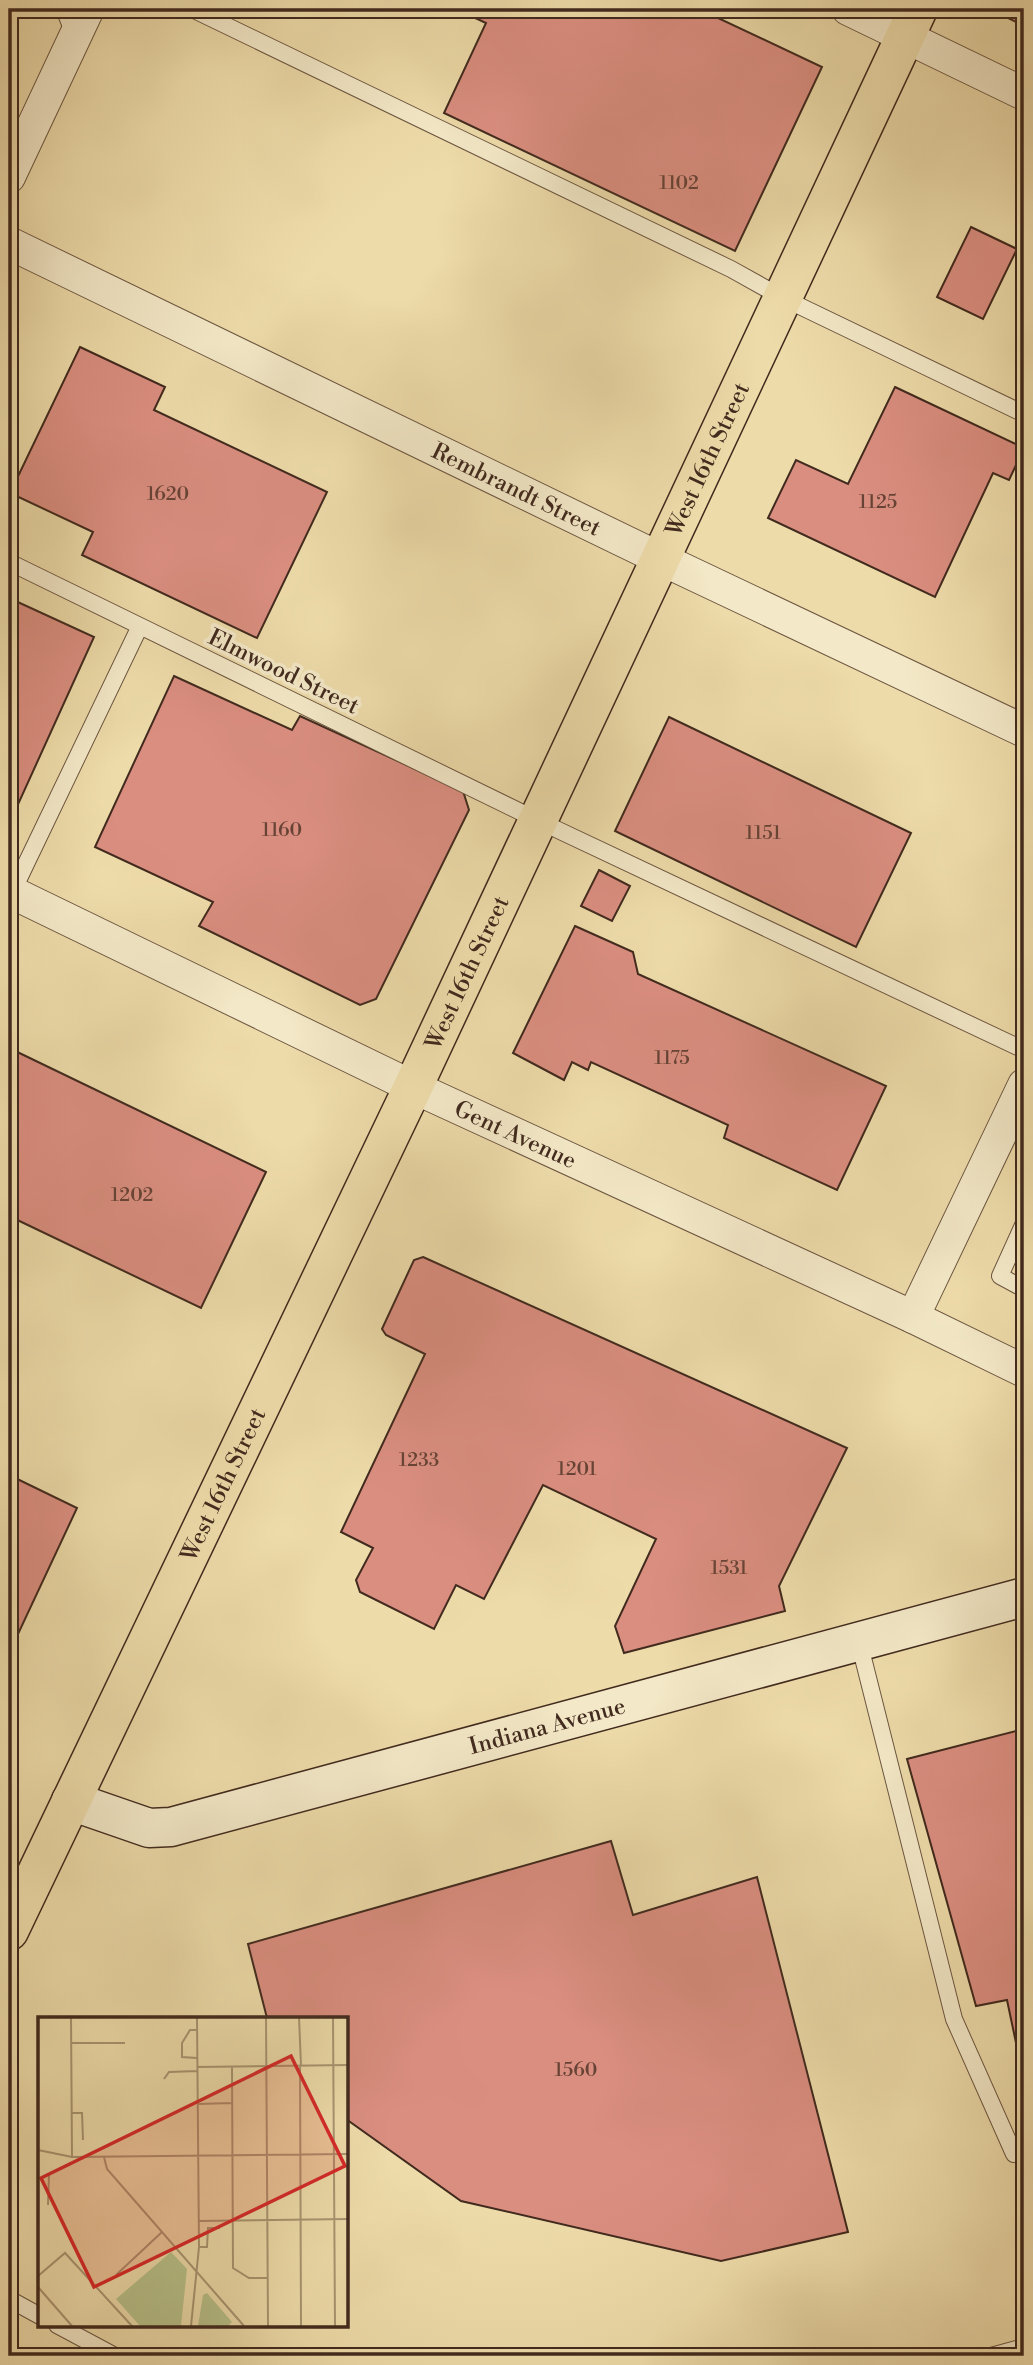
<svg xmlns="http://www.w3.org/2000/svg" width="1033" height="2365" font-family="'Libre Bodoni',serif">
  <style>
    .building { fill: #da8e80; stroke: #412a1e; stroke-width: 2 }
    .lines { fill: none; stroke-linecap: round; stroke-linejoin: round }
    .service-casing { stroke: #6c5641; stroke-width: 18 }
    .minor-casing { stroke: #6c5641; stroke-width: 34 }
    .secondary-casing { stroke: #412a1e; stroke-width: 41 }
    .primary-casing { stroke: #412a1e; stroke-width: 41 }
    .service { stroke: #f3e8c7; stroke-width: 16 }
    .minor { stroke: #f3e8c7; stroke-width: 32 }
    .secondary { stroke: #f3e8c7; stroke-width: 38 }
    .primary { stroke: #eddba9; stroke-width: 38 }
    .labels { text-anchor: middle; stroke-width: 7; stroke-linejoin: round; paint-order: stroke }
    .number-label { font-size: 19px; fill: #674336 }
    .street-label { font-size: 23px; fill: #412a1e; stroke: #f3e8c7 }
    .inset-road { fill: none; stroke: #a89471; stroke-width: 2 }
    .view { fill: #d62828; fill-opacity: 0.15; stroke: #d62828; stroke-width: 3.5 }
    .inset-edge { fill: none; stroke: #412a1e; stroke-width: 3.5 }
  </style>
  <rect width="100%" height="100%" fill="#eddba9"/>
  <filter id="stains"><feTurbulence type="fractalNoise" baseFrequency=".00286" numOctaves="4"/><feColorMatrix values="0 0 0 0 .2 0 0 0 0 .09 0 0 0 0 .02 0 0 0 .5 -.17"/></filter>
  <radialGradient id="worn" r=".72"><stop offset=".6" stop-color="#630" stop-opacity="0"/><stop offset="1" stop-color="#630" stop-opacity=".3"/></radialGradient>
  <path class="building" d="M456,9H699L822,67L735,251L444,113L486,23Z
    M1005,9H1024V26L1002,15Z
    M971,227L1017,249L983,319L937,297Z
    M80,347L165,387L154,410L327,492L257,638L82,555L93,532L10,493Z
    M895,387L1024,448L1009,480L993,473L935,597L768,518L796,460L848,484Z
    M9,598L94,637L15,811L9,808Z
    M174,676L292,730L300,716L463,791L469,810L376,999L360,1005L199,926L213,902L95,847Z
    M669,717L911,833L856,947L615,831Z
    M599,870L630,886L612,921L581,906Z
    M575,926L633,952L638,974L886,1086L837,1190L724,1138L728,1125L591,1062L588,1070L572,1062L564,1080L513,1053Z
    M9,1048L266,1172L201,1308L9,1216Z
    M423,1257L847,1448L779,1586L785,1611L624,1653L615,1626L656,1539L543,1485L484,1599L456,1585L434,1629L360,1592L356,1580L373,1548L341,1532L425,1354L386,1335L382,1329L414,1260Z
    M9,1475L77,1508L11,1649L9,1645Z
    M1024,1729V2081L1007,2000L976,2006L907,1759Z
    M611,1841L633,1915L757,1877L848,2232L721,2261L461,2201L346,2119V2018H267L248,1944Z"/>
  <g class="lines">
    <g class="service-casing">
      <path id="service" d="M64,9L75,36
        M192,9L731,269L783,298L1024,414
        M9,562L539,821L1024,1050
        M12,893L140,626
        M1024,1223L1000,1276L1024,1289
        M859,1642L954,2019L1014,2154
        M9,2299L40,2316
        M57,2325L115,2356
        M991,2356L1024,2347"/>
    </g>
    <g class="minor-casing">
      <g id="minor">
        <path d="M848,9L1024,94"/>
        <path d="M9,177L88,9"/>
        <path id="s1" d="M9,243L661,559L1024,731"/>
        <path id="s2" d="M9,891L413,1087L913,1317L1024,1371"/>
        <path d="M913,1317L1024,1085"/>
      </g>
    </g>
    <g class="secondary-casing">
      <g id="secondary">
        <path id="s3" d="M71,1801L149,1828L171,1827L1024,1597"/>
      </g>
    </g>
    <g class="primary-casing">
      <g id="primary">
        <path id="s4" d="M9,1931L413,1087L918,9"/>
      </g>
    </g>
    <use href="#service" class="service"/>
    <use href="#minor" class="minor"/>
    <use href="#secondary" class="secondary"/>
    <use href="#primary" class="primary"/>
  </g>
  <g class="labels">
    <g class="number-label">
      <text x="679" y="189">1102</text>
      <text x="168" y="500">1620</text>
      <text x="878" y="508">1125</text>
      <text x="282" y="836">1160</text>
      <text x="763" y="839">1151</text>
      <text x="672" y="1064">1175</text>
      <text x="132" y="1201">1202</text>
      <text x="419" y="1466">1233</text>
      <text x="577" y="1475">1201</text>
      <text x="729" y="1574">1531</text>
      <text x="576" y="2076">1560</text>
    </g>
    <g class="street-label">
      <text dy="8" stroke="none"><textPath href="#s4" startOffset="1629">West 16th Street</textPath></text>
      <text dy="8" stroke="none"><textPath href="#s1" startOffset="564">Rembrandt Street</textPath></text>
      <text transform="translate(284 671) rotate(26)" y="8">Elmwood Street</text>
      <text dy="8" stroke="none"><textPath href="#s4" startOffset="1062">West 16th Street</textPath></text>
      <text dy="8" stroke="none"><textPath href="#s2" startOffset="562">Gent Avenue</textPath></text>
      <text dy="8" stroke="none"><textPath href="#s4" startOffset="495">West 16th Street</textPath></text>
      <text dy="8" stroke="none"><textPath href="#s3" startOffset="494">Indiana Avenue</textPath></text>
    </g>
  </g>
  <g transform="translate(38 2017)">
    <rect width="310" height="310" fill="#eddba9"/>
    <path d="M133,235L149,252L143,309H102L78,282ZM169,276L194,305L190,309H160L165,278Z" fill="#b7c089"/>
    <path class="inset-road" d="M33,0L34,140M228,0L230,309M261,0L263,49M295,0L297,309M159,13H152L144,26V40L159,41M34,26H87M262,49L263,309M159,50L310,48M194,50L195,251L211,261H229M126,62L131,55L159,54M160,87L194,86M34,96H44L45,123M0,133L34,140L310,137M66,140L69,152L206,309M10,188L11,157M161,204L310,202M161,230H169L170,211H182M78,258L124,215M0,259L27,236L94,309M0,270L34,309M153,309L161,230L159,0"/>
    <path class="view" d="M253,39L307,149L56,270L3,161Z"/>
    <rect width="310" height="310" class="inset-edge"/>
  </g>
  <rect width="1033" height="2365" fill="none" stroke="#eddba9" stroke-width="35"/>
  <rect x="10" y="10" width="1012" height="2344" fill="none" stroke="#412a1e" stroke-width="3.5"/>
  <rect x="18" y="18" width="998" height="2330" fill="none" stroke="#412a1e" stroke-width="2"/>
  <rect width="100%" height="100%" filter="url(#stains)"/>
  <rect width="100%" height="100%" fill="url(#worn)"/>
</svg>
